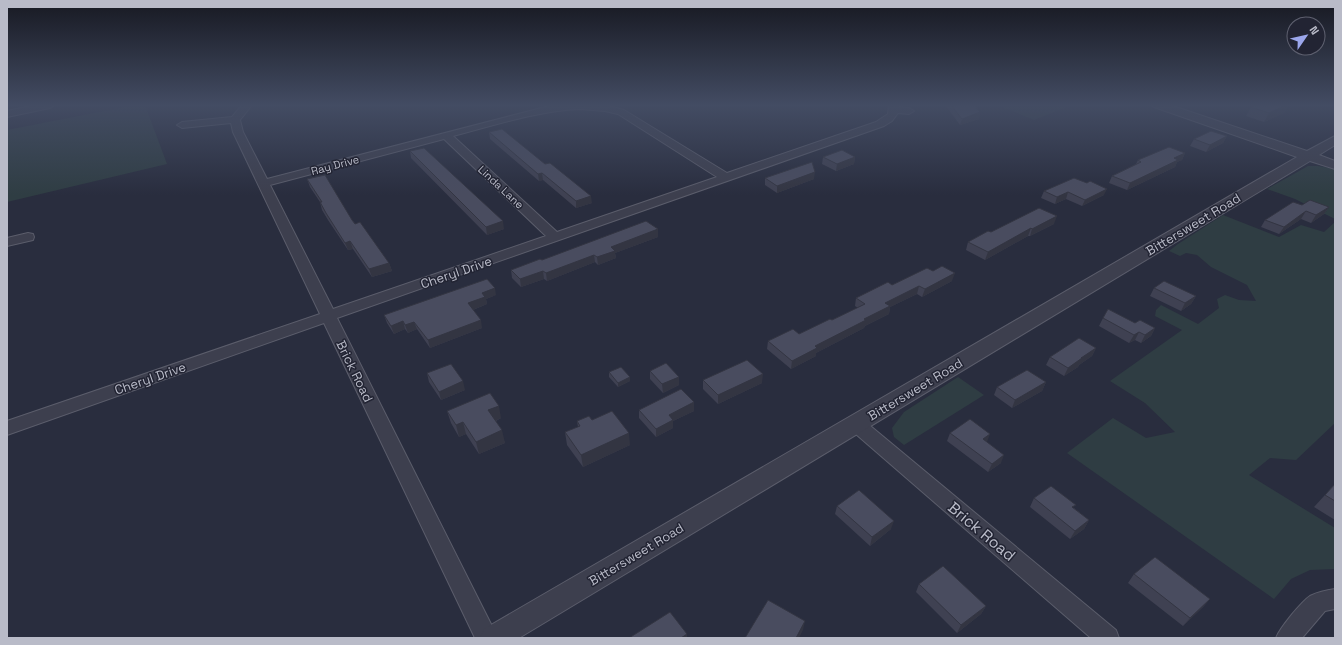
<svg xmlns="http://www.w3.org/2000/svg" width="1342" height="645" font-family="'Space Grotesk',sans-serif">
  <style>
    .green { fill: #2f3d43 }
    .lines { fill: none; stroke-linecap: round; stroke-linejoin: round }
    .minor-casing { stroke: #5b5d6b; stroke-width: 2 }
    .tertiary-casing { stroke: #5b5d6b; stroke-width: 2 }
    .minor { fill: #3d3f4e; fill-rule: evenodd }
    .tertiary { fill: #3d3f4e; fill-rule: evenodd }
    .wall { fill: #3f4152 }
    .shaded-wall { fill: #333542 }
    .building { fill: #494c5f; stroke: #333542 }
    .labels { text-anchor: middle; stroke-width: 3; stroke-linejoin: round; paint-order: stroke }
    .far-street-label { font-size: 11px; fill: #b9bbc8; stroke: #222433 }
    .street-label { font-size: 13px; fill: #b9bbc8; stroke: #222433 }
    .near-street-label { font-size: 16px; fill: #b9bbc8; stroke: #222433 }
  </style>
  <rect width="100%" height="100%" fill="#292d3e"/>
  <path class="green" d="M135,105H145L167,164L7,202V130Z
    M997,105H1072L1034,120Z
    M1308,166H1318L1335,169V219L1295,199L1267,189Z
    M1223,215L1279,237L1301,225L1324,232L1335,222V423L1296,460L1270,458L1249,475L1335,528V569L1310,570L1291,579L1274,599L1067,453L1113,418L1146,438L1175,432L1145,403L1110,381L1182,330L1155,316L1156,310L1161,305L1198,324L1219,308L1217,299L1225,295L1239,300L1256,301L1247,285L1211,267L1197,255L1186,253L1180,256L1169,251L1178,244Z
    M958,377L984,395L904,445L894,437L892,428L904,412Z"/>
  <g class="lines">
    <g class="minor-casing">
      <path id="minor" d="M36,105H55L50,108L7,117V111Z
        M242,105H252L240,120L243,132L267,179L553,105H605L624,110L727,173L876,122L888,114L889,105H899V107L909,108L914,111L909,114L898,113L892,121L884,126L337,318L498,638H475L324,323L7,435V421L320,314L233,132L231,123L182,128L177,125L182,122L232,117ZM580,109L605,111L618,114L717,177L557,232L453,136C495,125 537,111 580,109ZM444,139L546,236L333,309L270,185Z
        M28,233L33,234L34,237L33,240L7,246V238Z
        M856,418L862,419L1116,630L1119,638H1091L850,429L847,424L850,419Z
        M1335,589V609L1325,611L1302,638H1276C1280,628 1301,602 1310,596C1318,592 1327,590 1335,589Z"/>
    </g>
    <g class="tertiary-casing">
      <path id="tertiary" d="M1152,105H1170L1307,151L1335,136V145L1319,155L1335,161V169L1310,161L519,638H480L484,629L1297,157L1154,107Z"/>
    </g>
    <use href="#minor" class="minor"/>
    <use href="#tertiary" class="tertiary"/>
  </g>
  <path class="wall" d="M945,105H974L980,112L979,119L960,125Z
    M1255,105H1289L1284,113L1264,122L1246,116L1251,107Z
    M489,132L545,164L592,203L576,208L543,180L539,181L490,139Z
    M1227,136L1223,143L1206,152L1190,146L1194,139Z
    M410,151L504,229L487,235L411,158Z
    M1185,153L1182,160L1177,162L1175,167L1127,190L1109,183L1112,176L1136,164L1138,160Z
    M823,157H855L854,164L836,171L822,164Z
    M765,178L814,179L777,193L765,185Z
    M307,179L352,220L389,263L392,271L372,277L353,249L348,250L328,220L322,210L320,202L310,187Z
    M1087,183L1104,195L1082,206L1066,199L1055,204L1041,198L1044,191Z
    M1302,205L1329,207L1324,214L1311,223L1301,219L1279,234L1261,227L1265,220Z
    M1054,224L1030,236H1028L985,260L966,250L968,242L991,232Z
    M658,229V237L615,253L616,258L598,265L595,262L547,281L544,279L521,287L512,278L511,270L542,260Z
    M952,281L922,297L917,294L890,307L889,314L865,326L864,328L816,353V356L791,369L767,349L768,341L799,334L832,320L858,308L855,306L856,298L892,285Z
    M1154,288L1196,296L1191,304L1181,311L1150,296Z
    M496,295L486,299L487,304L473,310L482,328L430,348L417,329L408,333L405,329L394,334L387,323L384,315Z
    M1103,318L1135,323L1155,328L1151,336L1141,343L1135,340L1129,343L1099,326Z
    M1096,348L1092,356L1079,365L1078,367L1064,376L1046,365L1050,357Z
    M650,371L679,385L663,393L650,379Z
    M609,372L630,381L618,387L609,377Z
    M427,373L465,390L441,400L429,382Z
    M703,380L762,383L718,404L703,389Z
    M1046,382L1042,391L1012,408L994,395L997,387Z
    M694,402V411L673,421V428L656,437L639,418V410Z
    M447,411L501,418L496,421L505,443L479,454L466,434L459,437L451,423Z
    M592,420L630,445L583,467L567,445L565,432L578,427L577,421Z
    M950,433L987,442L1001,463L988,472L947,441Z
    M1335,484V520L1314,507Z
    M1034,498L1074,508L1089,520L1084,529L1070,539L1030,507Z
    M837,506L891,529L870,546L835,514Z
    M1134,574L1210,599L1203,607L1183,626L1128,583Z
    M919,584L986,606L981,614L957,633L916,592Z"/>
  <path class="shaded-wall" d="M1286,105H1289L1284,113L1264,122L1269,113Z
    M980,112L979,119L960,125L962,119Z
    M1227,136L1223,143L1206,152L1210,145Z
    M1185,153L1182,160L1177,162L1175,167L1127,190L1130,183L1174,158Z
    M855,157L854,164L836,171L837,164Z
    M815,172L814,179L777,193V186Z
    M542,173L543,180L539,181L538,174Z
    M1107,189L1104,195L1082,206L1085,200Z
    M1068,192L1066,199L1055,204L1057,197Z
    M591,196L592,203L576,208V201Z
    M1329,207L1324,214L1311,223L1316,215Z
    M1306,211L1301,219L1279,234L1284,227Z
    M1057,216L1054,224L1030,236L1032,229Z
    M503,221L504,229L487,235L486,227Z
    M1031,228L1028,236L985,260L988,252Z
    M658,229V237L615,253L616,258L598,265L597,257L611,247Z
    M350,241L353,249L348,250L345,243Z
    M594,255L595,262L547,281L546,273Z
    M389,263L392,271L372,277L369,269Z
    M543,271L544,279L521,287L520,279Z
    M955,273L952,281L922,297L925,289Z
    M919,286L917,294L890,307L889,314L865,326L864,328L816,353V356L791,369L792,361L815,346L864,319L885,303Z
    M495,288L496,295L486,299L487,304L470,311L468,303L482,293Z
    M1196,296L1191,304L1181,311L1185,303Z
    M481,320L482,328L430,348L428,340Z
    M403,321L405,329L394,334L391,326Z
    M414,322L417,329L408,333L405,325Z
    M1155,328L1151,336L1141,343L1145,335Z
    M1139,332L1135,340L1129,343L1134,335Z
    M1096,348L1092,356L1079,365L1078,367L1064,376L1068,368L1081,358Z
    M763,374L762,383L718,404V395Z
    M630,377V381L618,387V383Z
    M679,377V385L663,393L662,384Z
    M463,381L465,390L441,400L439,392Z
    M1046,382L1042,391L1012,408L1015,400Z
    M694,402V411L673,421V428L656,437V429L669,415Z
    M499,406L501,418L491,423L488,410Z
    M463,422L466,434L459,437L456,425Z
    M502,430L505,443L479,454L476,442Z
    M629,433L630,445L583,467L581,455Z
    M990,434L987,442L983,439Z
    M1004,455L1001,463L988,472L992,464Z
    M1089,520L1084,529L1070,539L1075,531Z
    M894,521L891,529L870,546L872,537Z
    M1210,599L1203,607L1183,626L1190,618Z
    M986,606L981,614L957,633L961,625Z
    M805,621L803,630L799,638H796Z
    M687,634V638H681Z"/>
  <path class="building" d="M951,105H974L980,112L962,119Z
    M1255,105H1286L1269,113L1251,107Z
    M502,129L545,164L550,163L591,196L576,201L542,173L538,174L489,132Z
    M1211,131L1227,136L1210,145L1194,139Z
    M1169,147L1185,153L1174,158L1178,160L1130,183L1112,176L1141,162L1138,160Z
    M424,148L503,221L486,227L410,151Z
    M842,150L855,157L837,164L823,157Z
    M812,162L815,172L777,186L765,178Z
    M325,175L352,220L355,224L360,222L389,263L369,269L350,241L345,243L326,213L320,202H322L307,179Z
    M1074,178L1087,183L1090,181L1107,189L1085,200L1068,192L1057,197L1044,191Z
    M1310,200L1329,207L1316,215L1306,211L1284,227L1265,220L1293,202L1302,205Z
    M1039,208L1057,216L1032,229L1031,228L988,252L968,242L988,231L991,232Z
    M646,221L658,229L611,247L615,251L597,257L594,255L546,273L543,271L520,279L511,270L540,259L542,260Z
    M942,266L955,273L925,289L919,286L885,303L890,306L864,319L866,320L815,346L817,348L792,361L768,341L793,329L799,334L830,319L832,320L865,304L856,298L888,282L892,285L927,268L933,271Z
    M487,279L495,288L482,293L485,297L468,303L481,320L428,340L414,322L405,325L403,321L391,326L384,315Z
    M1164,281L1196,296L1185,303L1154,288Z
    M1108,309L1135,323L1140,320L1155,328L1145,335L1139,332L1134,335L1103,318Z
    M1079,338L1096,348L1081,358H1082L1068,368L1050,357Z
    M747,360L763,374L718,395L703,380Z
    M666,363L679,377L662,384L650,371Z
    M451,364L463,381L439,392L427,373Z
    M621,367L630,377L618,383L609,372Z
    M1027,370L1046,382L1015,400L997,387Z
    M681,389L694,402L669,415L673,420L656,429L639,410Z
    M490,393L499,406L488,410L502,430L476,442L463,422L456,425L447,411Z
    M612,411L629,433L581,455L565,432L580,426L577,421L589,416L592,420Z
    M970,419L990,434L983,439L1004,455L992,464L950,433Z
    M1335,484V501L1325,495Z
    M1051,486L1076,505L1072,507L1089,520L1075,531L1034,498Z
    M859,490L894,521L872,537L837,506Z
    M1155,557L1210,599L1190,618L1134,574Z
    M943,566L986,606L961,625L919,584Z
    M768,600L805,621L796,638H745Z
    M670,612L687,634L681,638H629Z"/>
  <linearGradient id="sky" x2="0" y2="1"><stop stop-color="#171922"/><stop offset="0.54" stop-color="#434c63"/><stop offset="1" stop-color="#434c63" stop-opacity="0"/></linearGradient>
  <rect width="1342" height="195" fill="url(#sky)"/>
  <g class="labels">
    <g class="far-street-label">
      <text transform="translate(335 165) rotate(-15)" y="4">Ray Drive</text>
      <text transform="translate(501 187) rotate(43)" y="4">Linda Lane</text>
    </g>
    <g class="street-label">
      <text transform="translate(1193 224) rotate(-31)" y="5">Bittersweet Road</text>
      <text transform="translate(456 272) rotate(-19)" y="5">Cheryl Drive</text>
      <text transform="translate(355 371) rotate(64)" y="5">Brick Road</text>
      <text transform="translate(150 378) rotate(-19)" y="5">Cheryl Drive</text>
      <text transform="translate(915 389) rotate(-31)" y="5">Bittersweet Road</text>
      <text transform="translate(636 554) rotate(-31)" y="5">Bittersweet Road</text>
    </g>
    <g class="near-street-label">
      <text transform="translate(982 531) rotate(40)" y="6">Brick Road</text>
    </g>
  </g>
  <rect width="1342" height="645" fill="none" stroke="#b9bbc8" stroke-width="16"/>
  <g transform="translate(1306 36) rotate(56)"><circle r="19" fill="#222433" stroke="#5e606f"/>
  <path d="M0-3L7 15L0 10L-7 15Z" fill="#9ba6eb"/>
  <text y="-6" font-size="11" font-weight="bold" text-anchor="middle" fill="#b9bbc8">N</text>
  </g>
</svg>
